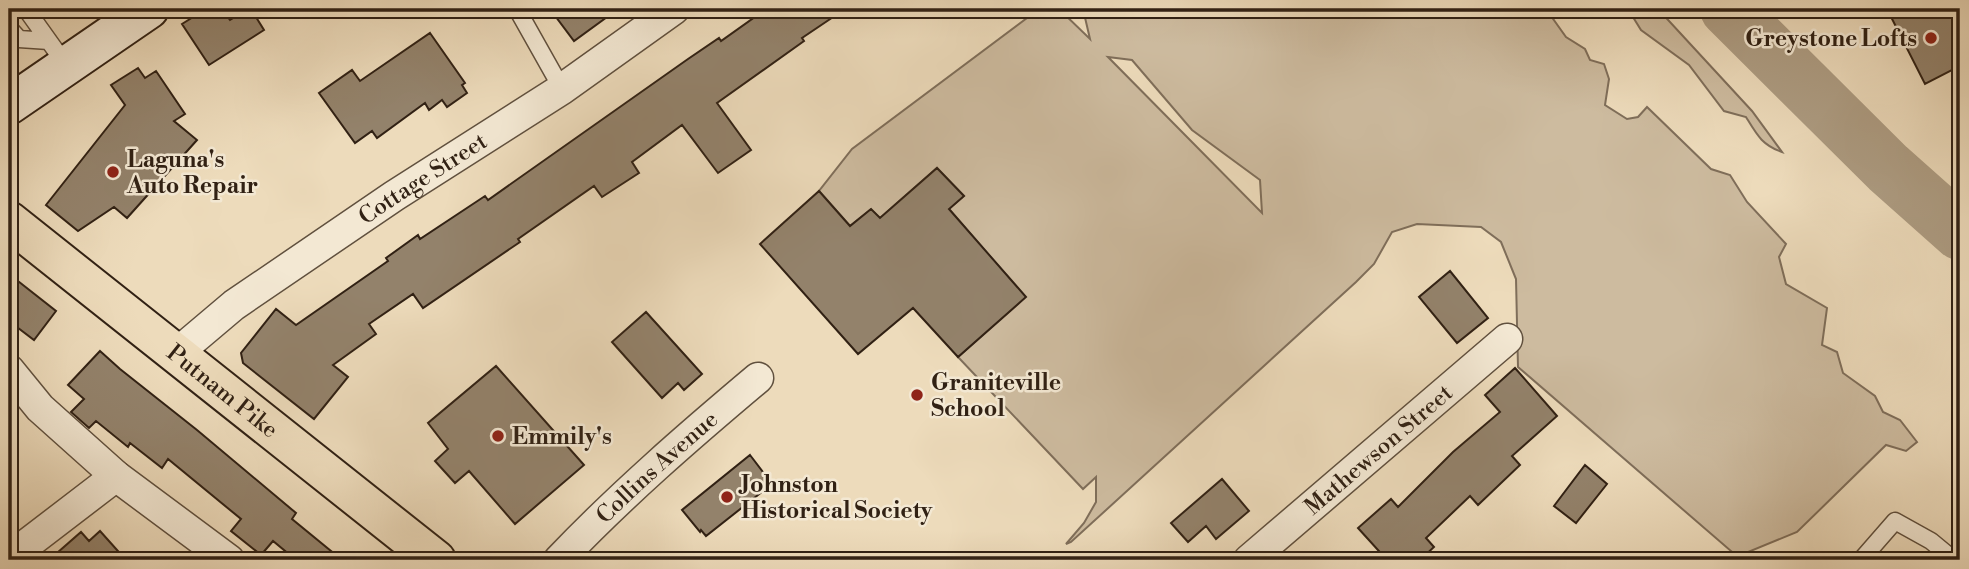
<svg xmlns="http://www.w3.org/2000/svg" width="1969" height="569" font-family="'Libre Bodoni',serif">
  <style>
    .green { fill: #cdbb9f; stroke: #7f6e5a; stroke-width: 2; fill-rule: evenodd }
    .lines { fill: none; stroke-linecap: round; stroke-linejoin: round }
    .river { stroke: #ad9c82; stroke-width: 56 }
    .building { fill: #93826b; stroke: #312114; stroke-width: 2 }
    .lane-casing { stroke: #60503e; stroke-width: 19 }
    .street-casing { stroke: #60503e; stroke-width: 33 }
    .secondary-casing { stroke: #312114; stroke-width: 42 }
    .primary-casing { stroke: #312114; stroke-width: 42 }
    .lane { stroke: #f3e8d3; stroke-width: 16 }
    .street { stroke: #f3e8d3; stroke-width: 30 }
    .secondary { stroke: #f3e8d3; stroke-width: 38 }
    .primary { stroke: #eddbbb; stroke-width: 38 }
    .poi-dot { fill: #8f2418; stroke: #f3e8d3; stroke-width: 2.5 }
    .labels { text-anchor: middle; stroke-width: 5; stroke-linejoin: round; paint-order: stroke }
    .poi-label { font-size: 23px; font-weight: bold; fill: #312114; stroke: #f3e8d3; text-anchor: start }
    .street-label { font-size: 23px; fill: #312114; stroke: #f3e8d3 }
  </style>
  <rect width="100%" height="100%" fill="#eddbbb"/>
  <filter id="stains"><feTurbulence type="fractalNoise" baseFrequency=".00286" numOctaves="4"/><feColorMatrix values="0 0 0 0 .2 0 0 0 0 .09 0 0 0 0 .02 0 0 0 .5 -.17"/></filter>
  <radialGradient id="worn" r=".72"><stop offset=".6" stop-color="#630" stop-opacity="0"/><stop offset="1" stop-color="#630" stop-opacity=".3"/></radialGradient>
  <path class="green" d="M1039,9H1059L1090,39L1083,9H1546L1566,37L1585,49L1590,60L1604,64L1609,79L1605,105L1627,119L1638,117L1647,107L1711,169L1730,175L1747,202L1786,244L1779,257L1786,284L1827,308L1822,345L1837,352L1843,373L1875,396L1883,412L1900,420L1917,442L1906,451L1886,445L1797,532L1743,554L1739,558L1518,367L1516,279L1501,242L1481,227L1417,224L1392,232L1374,264L1356,282L1071,542L1066,544L1084,523L1096,502V477L1083,489L958,357L1025,297L949,209L964,196L937,168L880,218L871,209L850,226L819,191L852,149ZM1108,57L1132,60L1192,130L1260,180L1262,213Z
    M1628,9H1658L1752,111L1782,152C1762,145 1757,135 1746,117L1724,111L1689,65L1641,30Z"/>
  <g class="lines">
    <path class="river" d="M1728,9L1888,168L1960,232"/>
  </g>
  <path class="building" d="M206,9H222L230,20L248,9H251L264,30L209,65L182,24Z
    M550,9H618L574,41Z
    M766,9H845L802,38L804,41L717,103L751,150L718,173L682,125L632,162L639,173L602,197L594,186L518,239L520,242L423,308L413,294L369,324L376,334L333,365L348,377L314,419L243,363L241,353L276,309L296,325L388,261L386,258L418,235L420,239L485,196L488,200L688,59L719,38L721,41Z
    M1887,9H1960V66L1925,84Z
    M430,33L465,83L462,85L467,93L447,107L442,100L429,110L425,103L377,138L372,131L355,143L319,93L352,70L360,81Z
    M138,68L145,78L156,71L185,114L174,121L197,140L127,218L114,207L78,231L46,205L125,105L111,85Z
    M937,168L964,196L949,209L1026,297L958,357L913,308L858,354L760,244L819,191L850,226L871,209L880,218Z
    M1450,271L1488,318L1457,343L1419,297Z
    M9,274L56,311L34,340L9,321Z
    M646,312L702,374L684,390L678,383L662,398L612,342Z
    M100,351L120,369L197,430L296,513L292,519L342,560H296L273,541L261,555L231,531L241,519L168,459L162,468L130,443L128,447L96,421L89,428L71,412L84,399L68,385Z
    M496,366L584,465L515,524L469,471L455,483L435,461L448,449L428,423Z
    M1515,368L1557,416L1512,456L1520,465L1478,505L1470,496L1426,538L1434,547L1420,560H1387L1358,528L1391,499L1398,507L1453,452L1500,412L1485,395Z
    M750,455L772,484L706,536L701,530L700,532L682,510Z
    M1585,465L1607,484L1576,523L1554,506Z
    M1222,479L1249,511L1216,539L1206,526L1188,542L1171,523Z
    M100,531L126,560H49L81,532L89,541Z"/>
  <g class="lines">
    <g class="lane-casing">
      <path id="lane" d="M26,9L66,65
        M517,9L562,89
        M9,28L19,39L49,41
        M1861,560L1895,521L1931,541L1954,560"/>
    </g>
    <g class="street-casing">
      <g id="street">
        <path id="s1" d="M176,354L234,305L394,196L562,89L674,9"/>
        <path d="M9,370L40,408L116,476L229,560"/>
        <path d="M9,558L116,476"/>
        <path id="s2" d="M559,560C621,495 689,436 758,378"/>
        <path id="s3" d="M1249,560L1507,339"/>
      </g>
    </g>
    <g class="secondary-casing">
      <path id="secondary" d="M9,105L149,9"/>
    </g>
    <g class="primary-casing">
      <g id="primary">
        <path id="s4" d="M9,221L436,560"/>
      </g>
    </g>
    <use href="#lane" class="lane"/>
    <use href="#street" class="street"/>
    <use href="#secondary" class="secondary"/>
    <use href="#primary" class="primary"/>
  </g>
  <g class="poi-dot">
    <circle cx="1931" cy="38" r="7"/>
    <circle cx="113" cy="172" r="7"/>
    <circle cx="917" cy="395" r="7"/>
    <circle cx="498" cy="436" r="7"/>
    <circle cx="727" cy="497" r="7"/>
  </g>
  <g class="labels">
    <g class="poi-label">
      <text x="1917" y="46" text-anchor="end">Greystone Lofts</text>
      <text x="127" y="167">Laguna's<tspan x="127" dy="26">Auto Repair</tspan></text>
      <text x="931" y="390">Graniteville<tspan x="931" dy="26">School</tspan></text>
      <text x="512" y="444">Emmily's</text>
      <text x="741" y="492">Johnston<tspan x="741" dy="26">Historical Society</tspan></text>
    </g>
    <g class="street-label">
      <text dy="8" stroke="none"><textPath href="#s1" startOffset="303">Cottage Street</textPath></text>
      <text dy="8" stroke="none"><textPath href="#s4" startOffset="273">Putnam Pike</textPath></text>
      <text dy="8" stroke="none"><textPath href="#s3" startOffset="170">Mathewson Street</textPath></text>
      <text dy="8" stroke="none"><textPath href="#s2" startOffset="135">Collins Avenue</textPath></text>
    </g>
  </g>
  <rect width="1969" height="569" fill="none" stroke="#eddbbb" stroke-width="35"/>
  <rect x="10" y="10" width="1948" height="548" fill="none" stroke="#312114" stroke-width="3.5"/>
  <rect x="18" y="18" width="1934" height="534" fill="none" stroke="#312114" stroke-width="2"/>
  <rect width="100%" height="100%" filter="url(#stains)"/>
  <rect width="100%" height="100%" fill="url(#worn)"/>
</svg>
